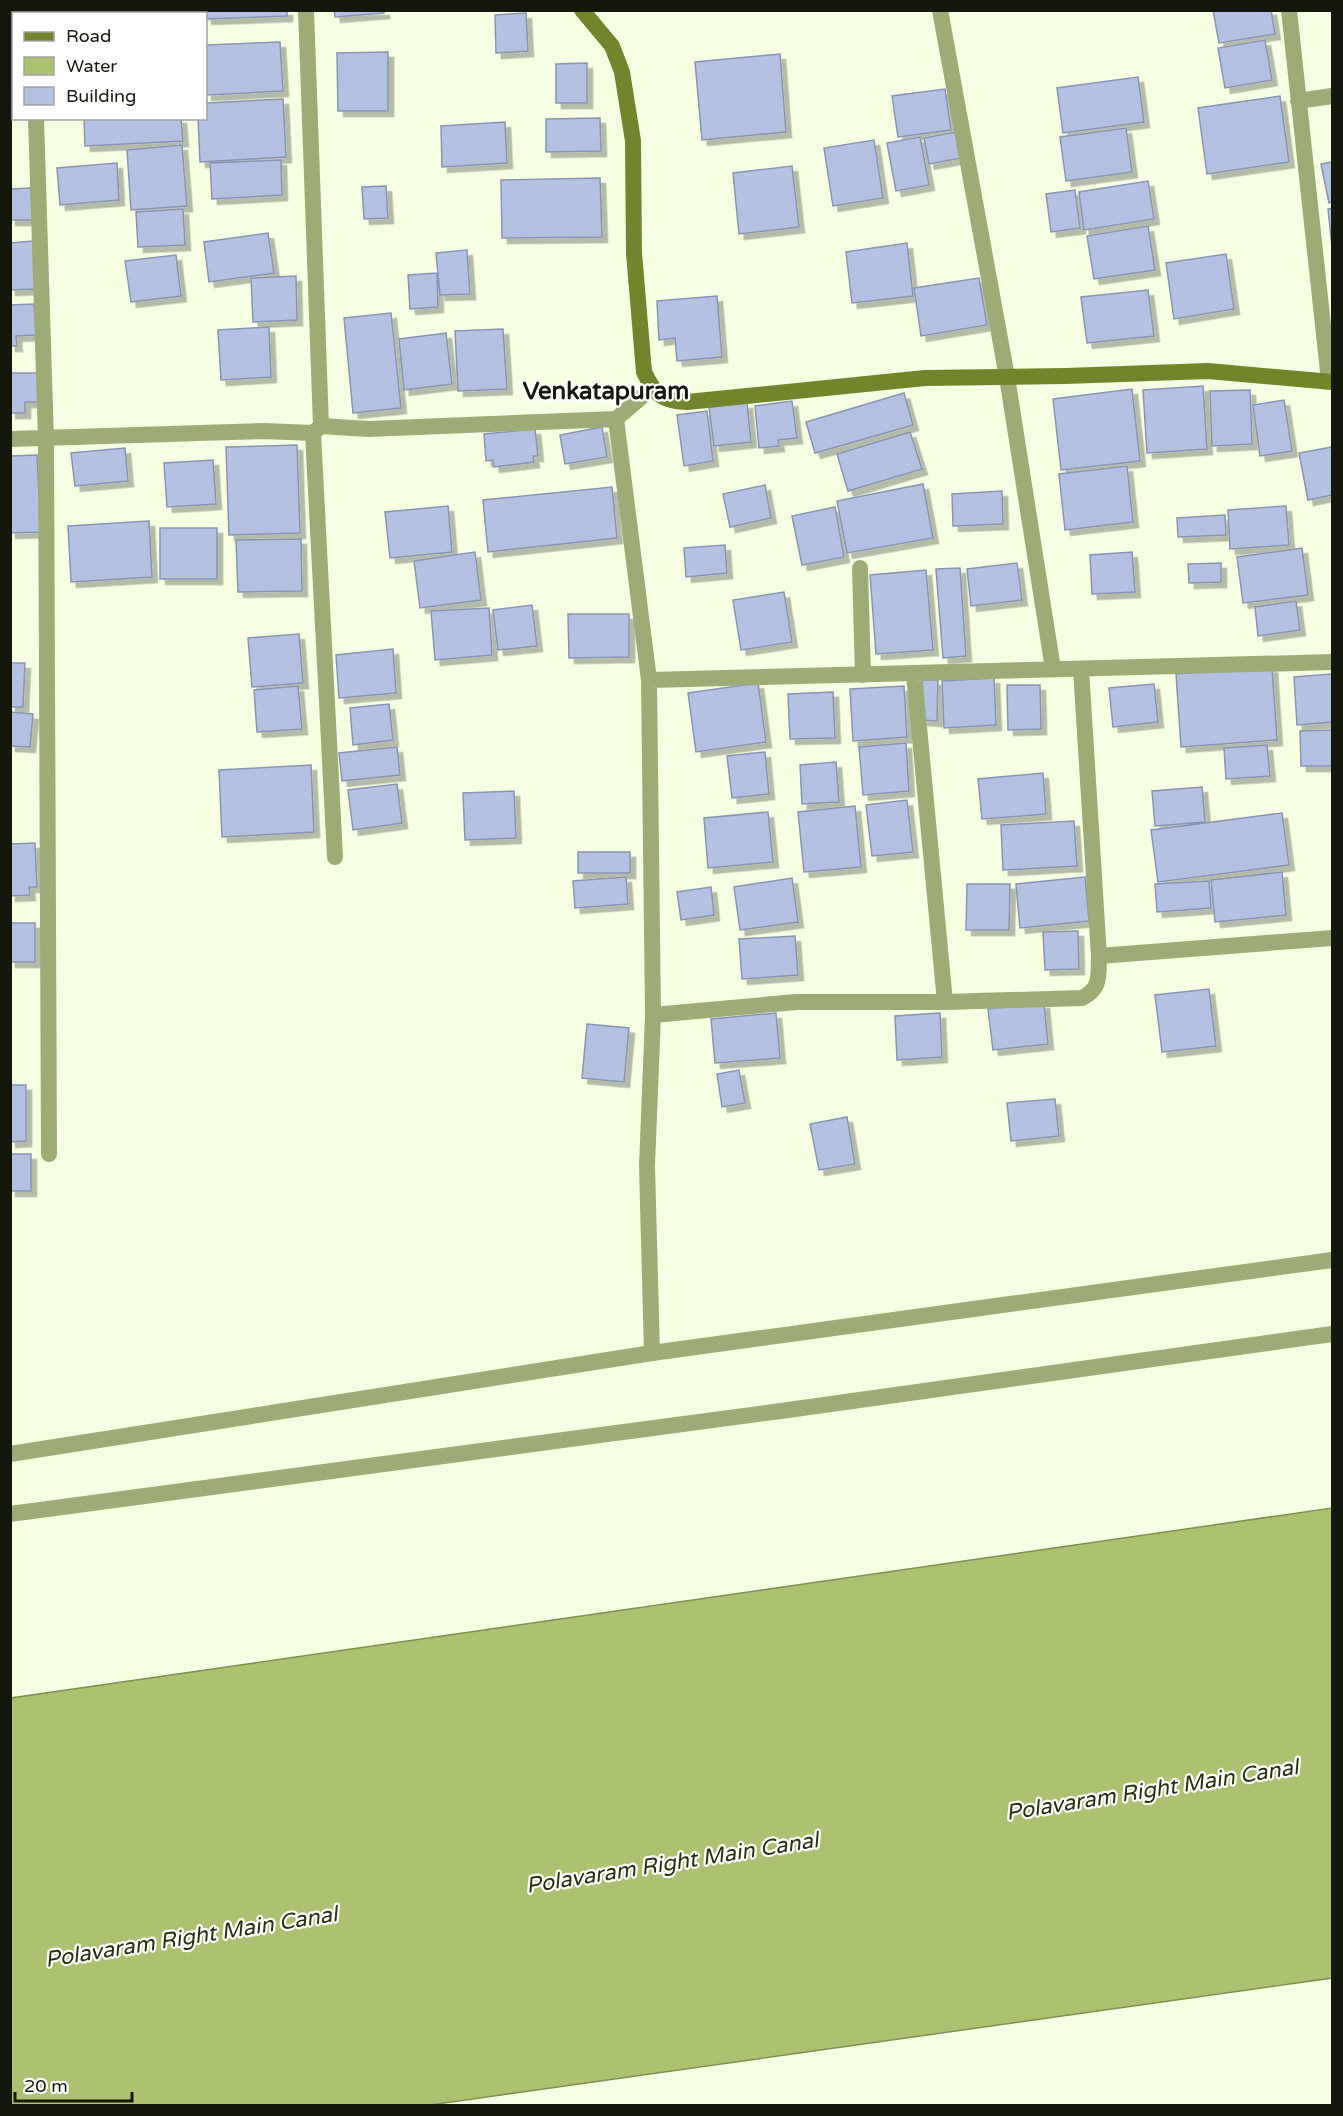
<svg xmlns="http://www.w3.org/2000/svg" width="1343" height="2116" font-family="'Varela Round',sans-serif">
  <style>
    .water { fill: #acc270; stroke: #7e8f52; stroke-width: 1.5 }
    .building { fill: #b3c2e2; stroke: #8795b3; stroke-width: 1.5; filter: url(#shadow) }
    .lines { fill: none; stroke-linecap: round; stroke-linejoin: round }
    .service { stroke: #9dac76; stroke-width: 16 }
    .minor { stroke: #9dac76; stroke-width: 16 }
    .secondary { stroke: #71852d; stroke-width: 16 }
    .labels { text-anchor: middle; stroke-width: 4.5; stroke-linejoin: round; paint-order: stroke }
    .water-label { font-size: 22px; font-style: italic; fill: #28300d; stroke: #fff }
    .quarter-label { font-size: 24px; font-weight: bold; fill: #14170b; stroke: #fff }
  </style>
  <defs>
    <filter id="shadow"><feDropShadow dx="5.5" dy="5.5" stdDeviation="0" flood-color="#0004"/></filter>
  </defs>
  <rect width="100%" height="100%" fill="#f6ffe2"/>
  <path class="water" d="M1332,1508V1978L430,2105H11V1698Z"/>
  <path class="building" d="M181,10H287V16L206,19V14H181Z
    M334,10H384V13L335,17Z
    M1213,10H1271L1275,34L1219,43Z
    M526,13L528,51L496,53L495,15Z
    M1265,40L1272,80L1225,88L1218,48Z
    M280,42L283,91L206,95V45Z
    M388,52V111H338L337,53Z
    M780,54L786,132L702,140L695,62Z
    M587,63V103H556V64Z
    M1138,77L1144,122L1063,133L1057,88Z
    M14,79V111H10V80Z
    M945,89L951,130L898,137L892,96Z
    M1280,96L1289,162L1207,174L1198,108Z
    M283,99L286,157L200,162L198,118H206V103Z
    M84,118H181L183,141L85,146Z
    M600,118L601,151L546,152V119Z
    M505,122L507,163L442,167L441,126Z
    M1126,128L1132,172L1066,181L1060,137Z
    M956,132L961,158L929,164L924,138Z
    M920,137L929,185L896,191L887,143Z
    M874,140L883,198L833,206L824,148Z
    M182,145L187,206L131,210L127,150Z
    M281,160L282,195L212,199L210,163Z
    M1332,162V202L1329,203L1321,164Z
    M117,163L119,200L60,205L57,168Z
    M792,166L799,227L739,234L733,173Z
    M600,178L602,237L502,238L501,180Z
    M1148,181L1154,219L1084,230L1079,192Z
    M386,186L388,218L364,219L362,187Z
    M31,188L32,220H10V189Z
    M1075,190L1080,228L1051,232L1046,194Z
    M1332,208V247L1328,209Z
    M183,209L185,245L138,247L136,212Z
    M1148,226L1155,270L1094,279L1087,236Z
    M268,233L274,273L209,282L204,242Z
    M33,241L36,289L10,290V243Z
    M907,243L913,296L852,303L846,252Z
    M467,250L470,294L440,295L436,253Z
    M1226,254L1234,309L1174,319L1166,263Z
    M176,255L181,296L131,302L125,261Z
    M437,273L438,307L410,309L408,275Z
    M296,276L297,320L253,322L251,278Z
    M979,278L987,325L921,336L914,288Z
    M1148,290L1154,336L1087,343L1081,297Z
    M717,296L722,357L677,361L675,338L659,340L657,301Z
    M34,304L36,335L16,336L17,346H10V305Z
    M391,313L401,408L353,413L344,318Z
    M269,327L271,377L221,380L218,330Z
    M503,329L507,389L458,391L455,331Z
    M446,333L452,384L404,390L399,339Z
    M10,373H38V402H25V413H10Z
    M1203,386L1207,449L1147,453L1143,390Z
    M1132,389L1140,461L1061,470L1053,399Z
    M1250,390L1252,444L1212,446L1210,391Z
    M904,393L913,425L815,453L806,422Z
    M1284,400L1292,451L1260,456L1253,405Z
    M792,401L797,438L778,440L779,446L759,448L755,406Z
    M747,403L751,442L714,446L709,407Z
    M707,411L713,461L684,466L677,415Z
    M602,427L607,457L565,464L560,435Z
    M535,429L538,456H533L534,462L494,467L493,460L486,461L484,434Z
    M910,432L922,469L848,491L837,454Z
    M297,445L300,533L229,535L226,447Z
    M1332,447V495L1308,500L1299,453Z
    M125,448L128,481L75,486L71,453Z
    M37,455L41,532L10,533V456Z
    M213,460L216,504L167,507L164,463Z
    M1127,466L1133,522L1065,530L1059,474Z
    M923,484L933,538L847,553L837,501Z
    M765,485L771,518L730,527L723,494Z
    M612,487L617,538L488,552L483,500Z
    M1002,491L1003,524L953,526L952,494Z
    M448,506L452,552L390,558L385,512Z
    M1286,506L1289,545L1230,549L1228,510Z
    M835,507L844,557L802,565L792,516Z
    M1225,515L1226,535L1178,537L1177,518Z
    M149,521L152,577L71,582L68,526Z
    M160,528H217V579H160Z
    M301,539L302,591L238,592L236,540Z
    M725,545L727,573L686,577L684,548Z
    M1302,548L1308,595L1243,603L1237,557Z
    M475,552L481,600L420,608L414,561Z
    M1132,552L1135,592L1092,594L1090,555Z
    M1017,563L1022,600L971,606L967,569Z
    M1221,563V582L1189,583L1188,564Z
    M960,568L966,656L943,658L936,569Z
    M926,570L933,650L876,654L870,575Z
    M784,592L792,642L741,650L733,600Z
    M1296,601L1300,630L1258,636L1255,607Z
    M532,605L537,646L498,650L493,610Z
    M489,608L492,655L435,660L431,611Z
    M568,614H629V657L569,658Z
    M299,634L303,683L252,687L248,638Z
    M393,649L396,693L339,698L336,655Z
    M10,663H25L23,707H10Z
    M1272,667L1277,740L1181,747L1176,674Z
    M1332,674V722L1297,725L1294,677Z
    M994,678L996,725L944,728L942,681Z
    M922,680H938L937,721L922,720Z
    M758,683L766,742L696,752L688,693Z
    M1154,684L1158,722L1113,727L1109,688Z
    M1007,685H1040L1041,729L1008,730Z
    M298,686L302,729L257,732L254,690Z
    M904,686L907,737L853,741L850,689Z
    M833,692L835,738L790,739L788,694Z
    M389,704L393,740L353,745L350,708Z
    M10,712L33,714L30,747L10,746Z
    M1332,730V766H1301L1300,731Z
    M906,743L909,791L863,795L859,747Z
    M1267,745L1270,776L1226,779L1224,748Z
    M397,747L400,775L342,781L339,753Z
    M765,752L769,794L732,798L727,756Z
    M836,762L839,802L802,804L800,765Z
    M311,765L314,832L222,837L219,770Z
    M1043,773L1046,814L982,819L978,779Z
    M397,784L402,823L353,830L348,790Z
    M1202,787L1205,822L1155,826L1152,791Z
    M514,791L516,838L465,840L463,793Z
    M907,800L913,852L872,856L866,805Z
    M855,806L861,867L804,872L798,812Z
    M768,812L773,862L708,868L704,818Z
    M1282,813L1289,865L1158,882L1151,830Z
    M1074,821L1077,866L1003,870L1001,825Z
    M35,843L37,887H29L30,895L10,896V844Z
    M578,852H630V873H578Z
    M1282,872L1286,915L1215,922L1211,880Z
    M626,877L628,904L575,908L573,881Z
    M1085,877L1089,921L1020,928L1016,884Z
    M792,878L798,922L740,930L734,887Z
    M1209,881L1211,908L1157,912L1155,884Z
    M967,884H1010L1009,930H966Z
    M711,887L714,915L681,920L677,892Z
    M10,923H35V962H10Z
    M1078,931L1079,969L1045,970L1043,932Z
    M795,936L798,975L742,979L739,939Z
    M1209,989L1216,1046L1162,1052L1155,995Z
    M1044,1003L1048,1044L993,1050L988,1009Z
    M776,1013L780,1058L715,1063L711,1019Z
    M940,1013L942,1057L897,1060L895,1016Z
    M587,1024L629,1028L624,1082L582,1078Z
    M739,1070L745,1103L722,1107L717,1074Z
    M10,1085H26V1141L10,1142Z
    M1055,1099L1059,1136L1011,1141L1007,1103Z
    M847,1117L855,1164L819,1170L810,1124Z
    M10,1154H31V1191H10Z"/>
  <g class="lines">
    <path class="service" d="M860,568L863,675"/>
    <path class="minor" d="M33,10V14
      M306,10L321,426
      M940,10L1007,377L1053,669
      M1289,10L1329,381
      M1298,101L1332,96
      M36,118L46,440L49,1154
      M313,433L335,857
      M10,439L264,431L313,433L321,426L368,429L616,419
      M1081,669L1099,956
      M914,674L945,1002
      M649,680L1332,662
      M653,1015L796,1002H945L1082,998C1102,988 1098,975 1099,956L1332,938
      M652,1353L647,1166L653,1015L649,680L616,419L652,388
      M10,1454L652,1353L1332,1260
      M10,1514L788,1410L1332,1334"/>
    <path class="secondary" d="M582,10L612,46L622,72L633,141L634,253L644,372C655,395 662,401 687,402L925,378L1065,376L1208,371L1332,382"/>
  </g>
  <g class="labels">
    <g class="water-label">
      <text transform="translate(1152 1789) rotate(-9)" y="8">Polavaram Right Main Canal</text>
      <text transform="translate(672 1862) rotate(-9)" y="8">Polavaram Right Main Canal</text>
      <text transform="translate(191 1936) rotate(-9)" y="8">Polavaram Right Main Canal</text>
    </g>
    <g class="quarter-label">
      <text x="606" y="399">Venkatapuram</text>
    </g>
  </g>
  <rect width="1343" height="2116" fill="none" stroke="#14170b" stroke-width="24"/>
  <rect x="12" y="12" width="195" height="108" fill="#ffffff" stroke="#a1a29d" stroke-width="1.5"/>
  <rect x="24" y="32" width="30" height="9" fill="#71852d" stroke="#a1a29d" stroke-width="1.5"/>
  <text x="66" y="42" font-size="18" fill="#14170b">Road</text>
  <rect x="24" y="57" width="30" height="18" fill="#acc270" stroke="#a1a29d" stroke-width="1.5"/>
  <text x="66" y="72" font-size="18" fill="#14170b">Water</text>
  <rect x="24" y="87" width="30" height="18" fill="#b3c2e2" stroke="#a1a29d" stroke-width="1.5"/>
  <text x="66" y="102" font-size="18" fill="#14170b">Building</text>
  <path d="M15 2092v9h117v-9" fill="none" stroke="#14170b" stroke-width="3"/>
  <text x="24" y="2092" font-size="18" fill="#14170b" stroke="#ffffff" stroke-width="4.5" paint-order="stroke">20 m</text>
</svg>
